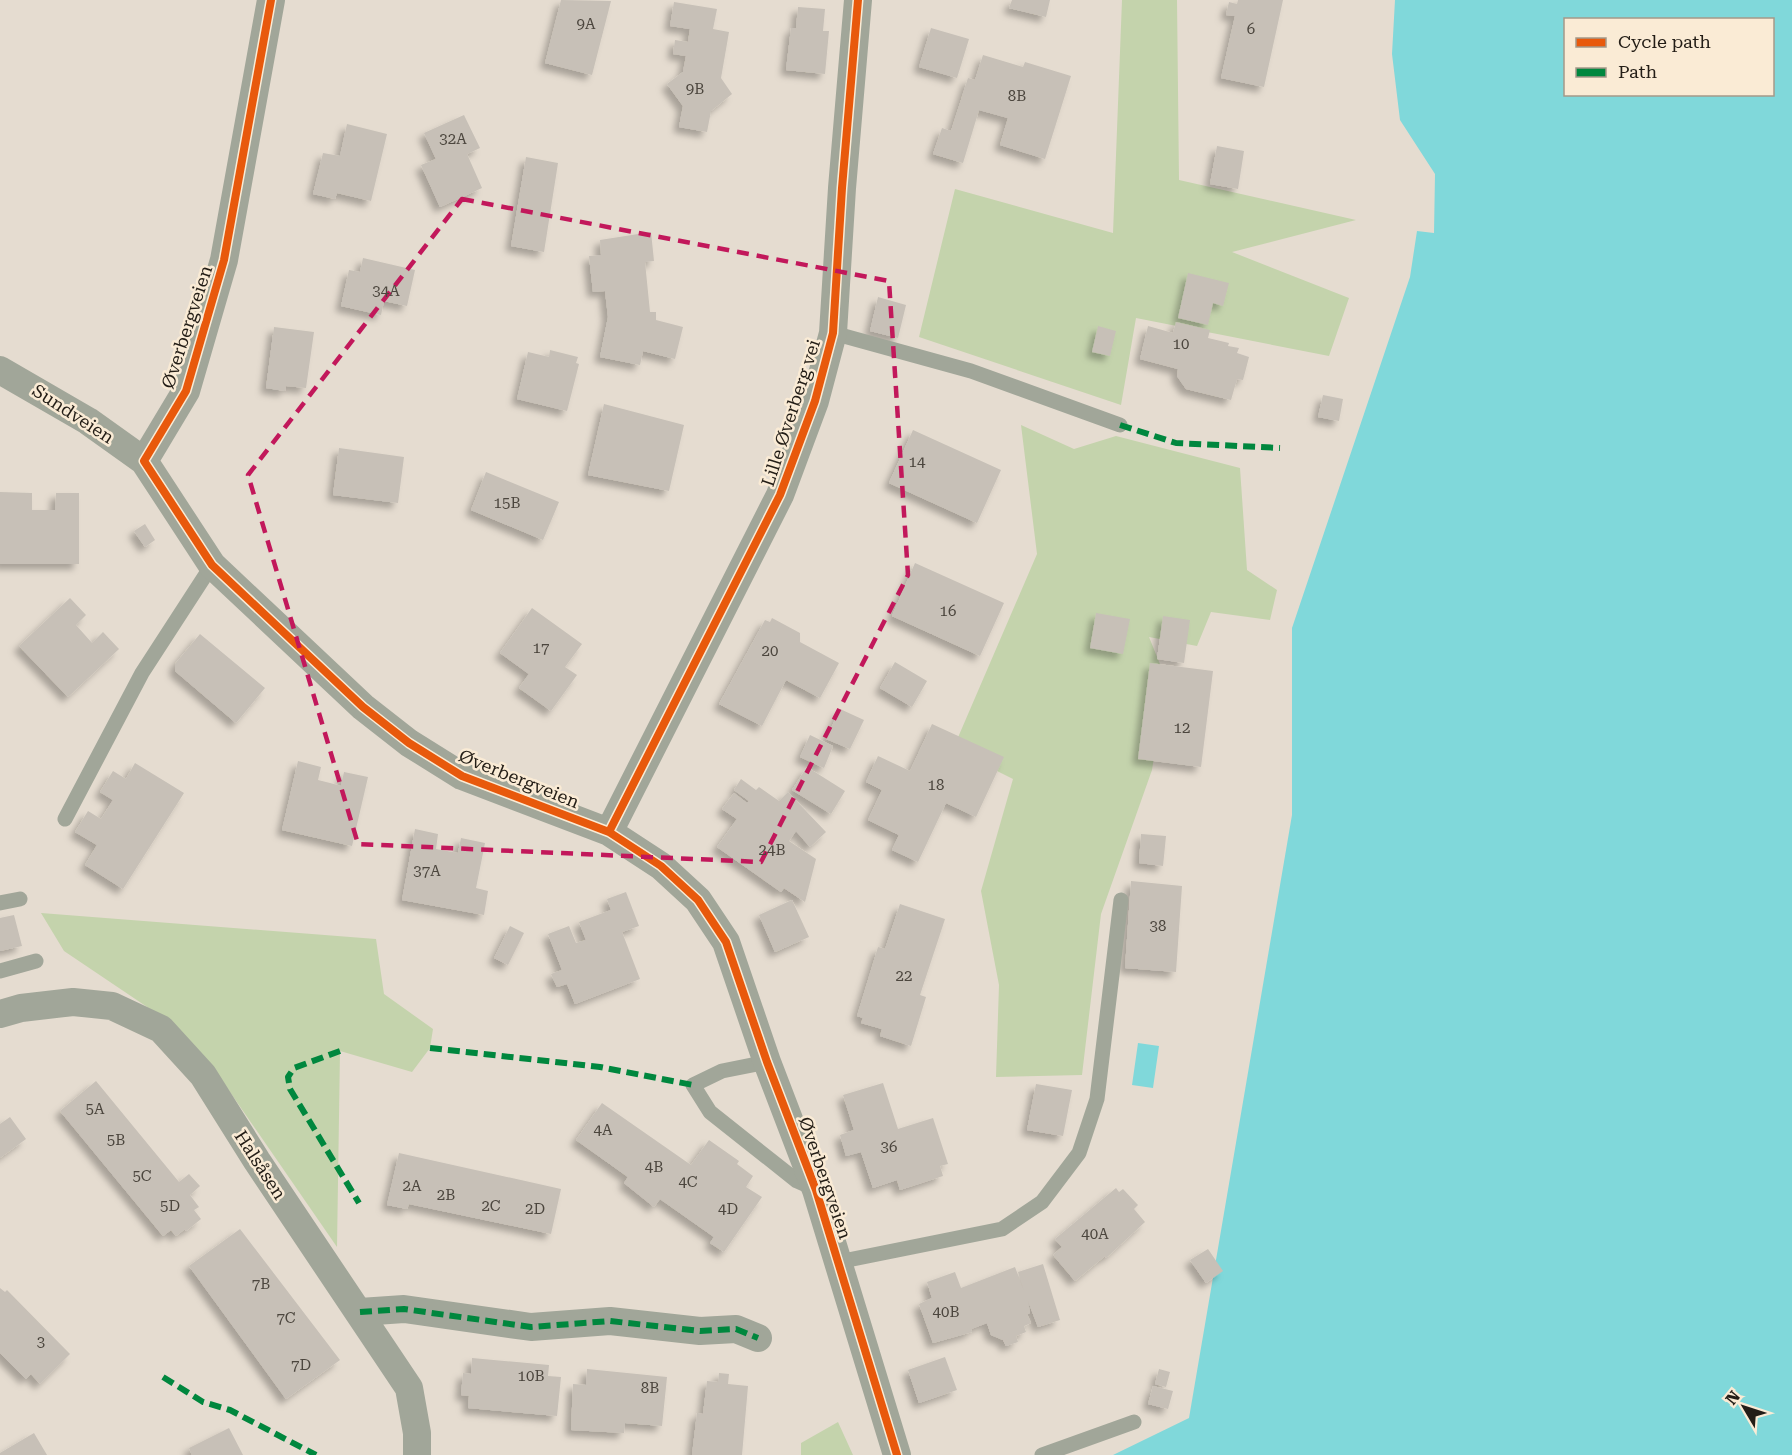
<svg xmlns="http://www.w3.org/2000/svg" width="1792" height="1455" font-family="'Roboto Serif',serif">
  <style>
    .green { fill: #c4d3ac }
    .water { fill: #80d8da; fill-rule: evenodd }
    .building { fill: #c7c0b7; filter: url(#shadow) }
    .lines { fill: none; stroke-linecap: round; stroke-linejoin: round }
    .service { stroke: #a1a699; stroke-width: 15 }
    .minor { stroke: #a1a699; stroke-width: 28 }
    .quiet { stroke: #00873e; stroke-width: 6; stroke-dasharray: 12 6; stroke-linecap: butt }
    .cycleway-casing { stroke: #faebd5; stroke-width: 11 }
    .cycleway { stroke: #e8590c; stroke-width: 8 }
    .marked { fill: none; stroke: #c2185b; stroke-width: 4.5; stroke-dasharray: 12 8; stroke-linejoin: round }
    .labels { text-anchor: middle; stroke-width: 5; stroke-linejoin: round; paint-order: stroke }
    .number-label { font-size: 15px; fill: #4c463e }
    .street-label { font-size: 18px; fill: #231d16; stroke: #faebd5 }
  </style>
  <defs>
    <filter id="shadow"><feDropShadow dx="-5.5" dy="5.5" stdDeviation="3" flood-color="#0004"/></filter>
  </defs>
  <rect width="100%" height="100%" fill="#e5dcd0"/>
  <path class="green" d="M1122,0H1177L1179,180L1356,220L1232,252L1349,298L1329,356L1136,318L1121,405L919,337L955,189L1113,233Z
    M1021,425L1074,449L1116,436L1240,468L1247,570L1277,590L1270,620L1211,612L1197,646L1149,637L1166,679L1152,770L1101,914L1082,1075L996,1077L999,985L981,891L1013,779L953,749L1037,554Z
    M41,913L376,939L384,994L433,1029L430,1048L412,1072L340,1051L337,1247L212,1066L162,1017L64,951Z
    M838,1422L853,1455H801V1443Z"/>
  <path class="water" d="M1395,0H1792V1455H1113L1189,1418L1292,815V628L1410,277L1417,231L1434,233L1435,174L1400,120L1392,54ZM1566,20H1772V94H1566Z
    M1138,1043L1159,1046L1153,1088L1132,1085Z"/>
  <path class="building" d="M561,0L611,1L592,75L545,63Z
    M1012,0H1050L1046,17L1009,8Z
    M1238,0H1283L1264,87L1221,78L1235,16L1226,15L1229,2L1237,4Z
    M674,2L717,9L713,29L729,32L721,78L732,94L711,111L707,132L679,127L683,106L667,84L683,72L686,56L673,54L675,40L688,42L690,29L670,26Z
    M798,7L825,9L823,31H829L825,74L786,70L791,28H796Z
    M931,28L969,39L957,78L919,67Z
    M983,55L1023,67L1025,62L1071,76L1045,159L1000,145L1008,118L979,110L963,163L933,154L942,128L951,131L968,78L975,80Z
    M464,115L480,148L467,154L482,188L440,207L421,165L436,159L424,133Z
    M347,124L387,134L371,201L337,193L335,199L313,194L323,153L340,156Z
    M1217,146L1244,151L1238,189L1210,184Z
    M526,157L558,163L544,252L511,246Z
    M651,232L654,261L645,262L650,312H656V320L683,327L675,359L643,351L640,365L600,357L608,317L605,291L593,292L589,256L601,255L600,240Z
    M363,258L415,270L407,306L384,301L381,315L341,306L349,270L360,272Z
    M1188,273L1229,283L1223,306L1213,303L1208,325L1178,318Z
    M878,297L906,305L898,338L870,331Z
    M1176,322L1210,330L1208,338L1229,343L1228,346L1239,348L1237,353L1249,357L1243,380L1237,379L1231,400L1186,389L1177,376L1178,369L1140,359L1148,326L1173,333Z
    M1098,326L1116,331L1110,356L1092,352Z
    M274,327L314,332L306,388L286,386L285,391L266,388Z
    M550,350L578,357L576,363L579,364L567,411L517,399L528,352L549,357Z
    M1323,395L1343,399L1339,421L1318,417Z
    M604,404L684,425L669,491L588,475Z
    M913,430L1001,470L977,523L889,483Z
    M339,448L404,457L398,503L333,495Z
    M486,472L559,502L543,540L471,510Z
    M0,492L32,493V510H55L56,493H79V564H0Z
    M145,524L155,540L145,547L134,531Z
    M915,563L1004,603L980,656L892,616Z
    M70,598L86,615L76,625L92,643L103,632L119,649L68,697L19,646Z
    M532,608L582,644L565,667L577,675L551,711L519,688L529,674L500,653Z
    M1096,613L1130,619L1123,654L1090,648Z
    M1163,616L1190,620L1184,663L1157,659Z
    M772,618L800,633V642L839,663L820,698L786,680L762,726L719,704L765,620L770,622Z
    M200,634L265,688L236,723L175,671V664Z
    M895,662L927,681L912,707L880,688Z
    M1150,663L1213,671L1201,767L1138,759Z
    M840,709L864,720L850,749L826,739Z
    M932,724L1004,757L976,817L946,803L918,862L892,850L899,835L868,820L882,790L866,782L878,756L910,771Z
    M810,735L833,746L824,768L800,757Z
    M298,761L321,767L318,780L330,783L341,786L344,772L368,777L352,846L282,830Z
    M135,763L184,793L123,889L85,865L97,845L75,832L88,811L101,819L113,800L100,792L113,771L126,779Z
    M807,767L845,791L831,814L792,790Z
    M741,779L756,790L759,787L779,801L788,792L826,832L810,847L796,831L789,841L816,859L805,902L784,888L781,892L717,847L737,819L722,809L734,793L747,803L749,801L734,790Z
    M415,829L438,834L436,849L458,853L461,838L485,843L476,888L488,891L484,915L402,900Z
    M1141,834L1166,836L1163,866L1139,863Z
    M1131,881L1182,886L1176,972L1125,968Z
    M626,892L639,926L622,932L640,979L575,1004L567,984L557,987L551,974L562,970L548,934L569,926L576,943L586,940L579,922L611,910L607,899Z
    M792,900L809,937L775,952L759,915Z
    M900,904L945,919L920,995L926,997L911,1046L880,1036L882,1029L861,1023L863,1018L857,1016L878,947L885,949Z
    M14,915L22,946L0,951V918Z
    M510,926L524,933L508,965L494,958Z
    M96,1081L179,1182L189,1174L200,1186L190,1195L199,1207L194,1210L201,1219L186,1231L185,1229L176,1236L171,1230L163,1236L60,1111Z
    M883,1083L898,1129L933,1118L948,1164L940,1166L943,1176L900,1190L897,1180L873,1188L861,1152L846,1156L840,1135L854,1130L843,1095Z
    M1036,1084L1072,1090L1063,1136L1027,1130Z
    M602,1103L691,1165L709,1140L739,1161L737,1164L753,1176L746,1187L762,1197L724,1252L710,1243L714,1237L660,1199L654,1207L624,1183L628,1177L576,1140Z
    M10,1117L26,1139L0,1158V1124Z
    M399,1153L561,1189L551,1234L409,1204L407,1209L387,1205Z
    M1116,1188L1119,1192L1123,1189L1138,1205L1134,1209L1145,1222L1106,1258L1105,1256L1075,1281L1053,1255L1062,1247L1055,1239Z
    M240,1229L340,1360L286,1399L189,1266Z
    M1208,1249L1223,1271L1206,1283L1190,1260Z
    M1043,1264L1060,1320L1038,1327L1028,1301L1030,1313L1027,1314L1031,1323L1024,1326L1026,1332L1016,1336L1018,1342L1006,1346L1003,1340L991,1335L987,1323L971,1329L972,1332L933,1343L919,1304L932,1298L927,1282L955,1272L961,1288L1015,1267L1024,1291L1018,1272Z
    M0,1288L5,1292L7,1290L70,1354L40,1384L31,1374L26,1379L0,1353Z
    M945,1357L957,1390L919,1403L908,1370Z
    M472,1358L549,1365L548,1376L561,1377L557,1416L468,1408L469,1396L461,1395L463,1373L471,1374Z
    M587,1369L667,1377L662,1426L625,1423L624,1433L571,1430L573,1384L586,1385Z
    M1159,1369L1170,1372L1166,1387L1155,1384Z
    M719,1373L729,1374L728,1384L748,1386L742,1455H692L697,1413L703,1414L707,1381L718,1382Z
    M1153,1386L1173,1391L1168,1409L1148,1404Z
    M229,1428L243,1455H192L189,1448Z
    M34,1433L47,1455H0V1453Z"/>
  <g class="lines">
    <path class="service" d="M833,333L971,371L1120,425
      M65,819L142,673L212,565
      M0,903L20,899
      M0,971L36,961
      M767,1062L722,1071L693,1085L710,1112L797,1181L815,1189
      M838,1262L1002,1229L1042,1202L1079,1153L1097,1099L1121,900
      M1042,1455L1134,1422"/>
    <path class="minor" d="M271,0L224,260L186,391L144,461L212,565L363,707L409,743L462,776L609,832L661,866L698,900L726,942L767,1062L816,1190L897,1455
      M0,370L88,421L144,461
      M609,832L780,495L815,401L833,333L842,188L858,0
      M0,1014L21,1008L73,1002L112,1006L161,1029L203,1075L257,1161L409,1388L417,1433V1455
      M360,1312L404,1309L531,1327L610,1321L700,1331L736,1329L758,1338"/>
    <path class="quiet" d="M1120,425L1176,443L1280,448
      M430,1048L600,1067L693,1085
      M340,1051L294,1068L288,1077L290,1089L359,1203
      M360,1312L404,1309L531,1327L610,1321L700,1331L736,1329L758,1338
      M163,1377L203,1402L230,1410L316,1455"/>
    <g class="cycleway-casing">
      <path id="cycleway" d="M271,0L224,260L186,391L144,461L212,565L363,707L409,743L462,776L609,832L661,866L698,900L726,942L767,1062L816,1190L897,1455
        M609,832L780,495L815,401L833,333L842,188L858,0"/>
    </g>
    <use href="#cycleway" class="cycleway"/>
  </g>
  <path class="marked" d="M462,199L889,281L908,575L761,862L358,844L248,475Z"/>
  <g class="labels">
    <g class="number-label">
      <text x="586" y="29">9A</text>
      <text x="1251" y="34">6</text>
      <text x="695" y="94">9B</text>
      <text x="1017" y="101">8B</text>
      <text x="453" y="144">32A</text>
      <text x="386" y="296">34A</text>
      <text x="1181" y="349">10</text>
      <text x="917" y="467">14</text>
      <text x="507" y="508">15B</text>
      <text x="948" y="616">16</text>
      <text x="541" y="653">17</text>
      <text x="770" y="656">20</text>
      <text x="1182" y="733">12</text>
      <text x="936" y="790">18</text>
      <text x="772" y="855">24B</text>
      <text x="427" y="876">37A</text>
      <text x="1158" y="931">38</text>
      <text x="904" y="981">22</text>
      <text x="95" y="1114">5A</text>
      <text x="603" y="1135">4A</text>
      <text x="116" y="1145">5B</text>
      <text x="889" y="1152">36</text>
      <text x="654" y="1172">4B</text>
      <text x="142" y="1181">5C</text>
      <text x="688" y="1187">4C</text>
      <text x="412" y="1191">2A</text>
      <text x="446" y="1200">2B</text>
      <text x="170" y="1211">5D</text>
      <text x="491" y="1211">2C</text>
      <text x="535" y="1214">2D</text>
      <text x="728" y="1214">4D</text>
      <text x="1095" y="1239">40A</text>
      <text x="261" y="1289">7B</text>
      <text x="946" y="1317">40B</text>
      <text x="286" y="1323">7C</text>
      <text x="41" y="1347">3</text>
      <text x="301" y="1370">7D</text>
      <text x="531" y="1381">10B</text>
      <text x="650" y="1393">8B</text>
    </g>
    <g class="street-label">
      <text transform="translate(187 327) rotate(-72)" y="6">Øverbergveien</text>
      <text transform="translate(791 413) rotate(-72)" y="6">Lille Øverberg vei</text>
      <text transform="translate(73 414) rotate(33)" y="6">Sundveien</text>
      <text transform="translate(519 779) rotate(22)" y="6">Øverbergveien</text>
      <text transform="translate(260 1165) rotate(57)" y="6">Halsåsen</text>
      <text transform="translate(825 1178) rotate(71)" y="6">Øverbergveien</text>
    </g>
  </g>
  <rect x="1564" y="18" width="210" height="78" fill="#faebd5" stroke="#a49989" stroke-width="1.5"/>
  <rect x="1576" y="38" width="30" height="9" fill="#e8590c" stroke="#a49989" stroke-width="1.5"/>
  <text x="1618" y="48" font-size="18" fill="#231d16">Cycle path</text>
  <rect x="1576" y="68" width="30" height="9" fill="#00873e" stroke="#a49989" stroke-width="1.5"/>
  <text x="1618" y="78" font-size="18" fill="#231d16">Path</text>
  <g transform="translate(1744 1407) rotate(309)" stroke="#faebd5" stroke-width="4.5" paint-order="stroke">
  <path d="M0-4.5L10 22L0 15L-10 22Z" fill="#231d16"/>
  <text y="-9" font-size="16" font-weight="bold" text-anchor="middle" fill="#231d16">N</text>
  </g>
</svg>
